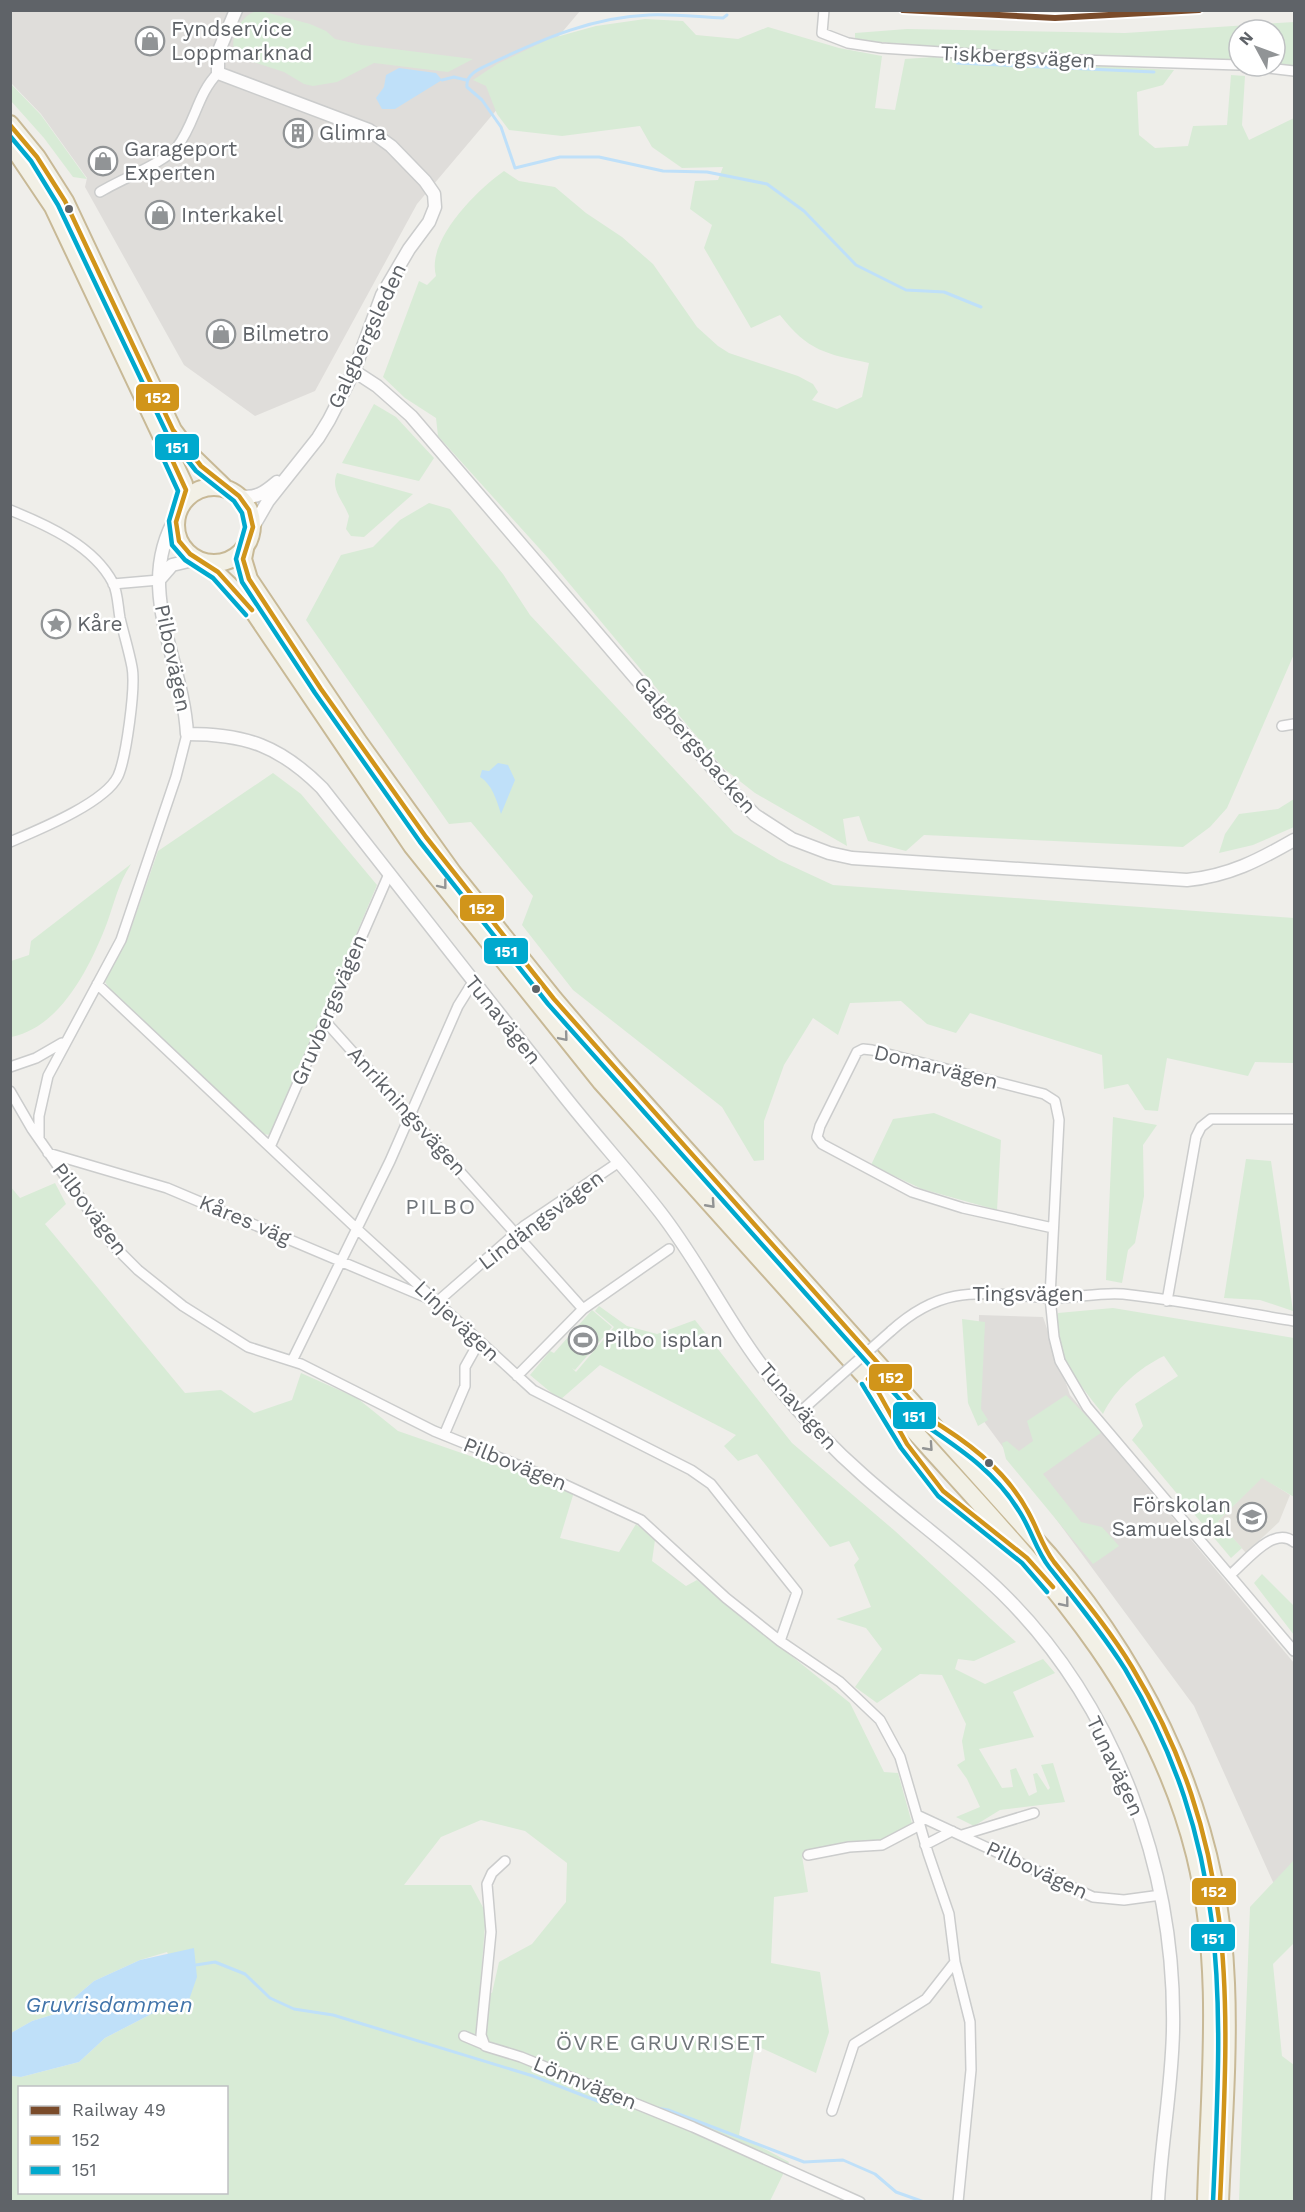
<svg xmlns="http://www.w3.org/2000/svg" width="1305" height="2212" font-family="'Work Sans',sans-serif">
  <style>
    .industrial { fill: #dfddda }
    .education { fill: #e2e0da }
    .green { fill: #d8ebd6; fill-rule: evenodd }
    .water { fill: #bfe0f9 }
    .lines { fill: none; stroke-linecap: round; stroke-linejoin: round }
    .stream { stroke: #bfe0f9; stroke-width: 3 }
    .minor-casing { stroke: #cbcccc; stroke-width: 12 }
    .tertiary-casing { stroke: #cbcccc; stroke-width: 15 }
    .trunk-casing { stroke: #c8b996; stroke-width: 20 }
    .minor { stroke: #fdfcfc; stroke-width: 9 }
    .tertiary { stroke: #fdfcfc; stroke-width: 12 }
    .trunk { stroke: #f2f0e6; stroke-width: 16 }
    .rail-casing { stroke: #e4e4e4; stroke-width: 5 }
    .rail { stroke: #fff; stroke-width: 3; stroke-dasharray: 9; stroke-linecap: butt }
    .minor-bridge-casing { stroke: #cbcccc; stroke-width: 12; stroke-linecap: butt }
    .minor-bridge { stroke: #fdfcfc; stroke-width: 9 }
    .bus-1-casing { stroke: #fff; stroke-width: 9 }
    .bus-2-casing { stroke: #fff; stroke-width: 9 }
    .bus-1 { stroke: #d1951a; stroke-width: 4.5 }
    .bus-2 { stroke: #00a9ce; stroke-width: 4.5 }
    .rail-1-casing { stroke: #fff; stroke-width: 10 }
    .rail-1 { stroke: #7a4b2a; stroke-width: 6 }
    .oneway { stroke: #929494 }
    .bus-dot { fill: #5f6368; stroke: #fff; stroke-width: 2 }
    .labels { text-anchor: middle; stroke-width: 5; stroke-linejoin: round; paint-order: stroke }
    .poi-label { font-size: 21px; fill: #5f6368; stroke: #fff; text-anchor: start }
    .street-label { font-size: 21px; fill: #5f6368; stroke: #fff }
    .neighbourhood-label { font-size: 22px; letter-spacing: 1.5px; fill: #70757a; stroke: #fff }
    .water-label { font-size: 22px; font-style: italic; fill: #4174aa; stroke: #fff }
    .line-badge { stroke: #fff; stroke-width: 2 }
    .badge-label { font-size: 16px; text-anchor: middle; font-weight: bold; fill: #fff }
  </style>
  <rect width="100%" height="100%" fill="#efeeea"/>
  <path class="industrial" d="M10,11H580L417,204L315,391L255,416L184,365L85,187L87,178L41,114L11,83Z
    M979,1315L1043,1317L1070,1395L1294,1663V1918L1286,1911L1194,1706L977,1412Z"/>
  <path class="education" d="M1262,1477L1290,1495L1279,1522L1246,1553L1218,1521Z"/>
  <path class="green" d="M261,11L310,24L326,31L335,39L362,45L473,59L448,72L374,63L337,82L313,86L304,84L284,72L250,61L234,51C230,36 243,10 261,11Z
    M645,19L683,21L696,35L738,39L768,27L839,48L882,56L875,108L895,110L905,59L933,57L1174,70L1163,85L1137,92L1139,135L1155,148L1188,146L1193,126L1227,125L1231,75L1245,76L1242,125L1249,140L1294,118V654L1227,808L1210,827L1183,847L924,835L906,851L868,841L859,816L843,819L847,846L755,793L723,768L548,558L438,436L436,418L405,398L383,377L419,281L427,285L436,276C426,240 477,190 504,171L519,181L555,187L586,213L622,237L653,264L697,327L718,346L729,353L798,376L813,384L818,392L812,400L837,409L862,397L869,363C826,354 808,351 780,315L751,328L704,248L712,225L690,209L695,181L718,180L723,167L682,168L652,147L640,126L562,136L509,130L497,114L486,86L473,80L497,64L549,39L596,26Z
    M1294,22V66L1275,63V30H1239V60L986,51L855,40V33L907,29L1125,33Z
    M11,84L41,115L87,179L73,177L44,138L11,101Z
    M374,404L396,417L434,458L419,481L342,463Z
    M337,473L413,494L364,537L351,536L346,529L349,516C343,500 330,490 337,473Z
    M429,503L450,509L503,574L530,615L734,833L779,860L833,885L1294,918V1063L1255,1062L1248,1076L1167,1058L1158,1111L1145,1110L1128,1084L1104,1089L1102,1055L970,1013L956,1033L927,1024L901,1001L850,1003L838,1035L813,1018L784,1065L764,1121V1160L754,1161L722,1107L573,990L522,925L533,896L471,822L449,824L306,620L341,555L373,547L400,520Z
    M273,773L301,794L377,885L271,1135L262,1134L114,995L105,982L129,934L158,851Z
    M1294,799V827L1253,845L1219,853L1225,834L1239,814L1278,809Z
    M131,864C118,884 115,901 107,923C90,967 61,1027 11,1037V961L29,955L31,941Z
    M934,1113L1001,1140L997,1210L922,1189L871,1165L893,1119Z
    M1113,1117L1157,1125L1143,1145L1144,1196L1135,1243L1128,1250L1122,1283L1106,1280Z
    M1246,1159L1271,1161L1293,1311L1260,1300L1224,1298Z
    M55,1183L66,1204L45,1224L185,1393L221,1390L254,1413L292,1400L301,1373L357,1398L398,1431L574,1492L560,1538L619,1552L636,1524L655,1540L652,1561L686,1586L697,1580L850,1703L884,1772L898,1773L915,1834L802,1856L808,1892L774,1897L771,1963L820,1972L829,2032L816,2073L755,2045L739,2135L789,2162L770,2201H11V2076L21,2077L79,2062L105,2038L161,2009L189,2000L167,1952L140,1960L94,1981L55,2014L32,2021L11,2033L10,1186L20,1198ZM481,1820L525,1831L567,1863L566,1902L532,1944L499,1962L492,1993L480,1989L486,1913L471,1885H404L441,1837ZM20,2088H226V2192H20Z
    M599,1306L627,1326L657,1334L695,1320L792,1443L895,1531L1016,1642L974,1661L958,1659L955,1669L985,1684L1043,1659L1055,1673L1013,1692L1034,1737L979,1749L1002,1788L1013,1787L1010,1770L1016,1768L1029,1796L1037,1792L1033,1774L1037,1773L1048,1790L1050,1788L1041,1765L1053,1763L1065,1802L1000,1810L974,1826L956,1817L980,1807L967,1779L957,1765L965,1760L962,1741L966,1724L942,1675L920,1674L877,1703L855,1687L882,1649L866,1628L836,1619L871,1607L854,1565L859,1559L849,1541L830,1547L757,1454L738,1461L724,1446L736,1435L600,1365L560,1400L530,1375L550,1351L554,1353L592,1310L612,1327L575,1370L572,1368L576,1372L614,1327L595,1311Z
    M1113,1308L1294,1338V1497L1262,1478L1218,1521L1242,1548L1231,1558L1132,1440L1143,1426L1135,1404L1178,1376L1164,1356C1139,1368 1115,1389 1103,1414C1084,1390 1046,1346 1058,1313Z
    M962,1319L985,1322L981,1409L988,1420L978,1426L968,1403Z
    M1066,1395L1102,1432L1043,1474L1081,1522L1102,1527L1119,1546L1093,1564L1006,1459L1002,1443L1007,1441L1019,1451L1033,1441L1027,1421Z
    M1262,1574L1294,1606V1635L1254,1583Z
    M1294,1860V1943L1273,1964L1282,2056L1294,2065V2201H1239L1250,1907Z"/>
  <path class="water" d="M399,68L436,73L442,80L395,109H382L376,98L384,87L386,75Z
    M498,763L508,765L515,780L501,814C497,801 492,784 480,777L482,770L489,771Z
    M194,1948L197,1977L189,2000L161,2009L105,2038L79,2062L21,2077L11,2076V2033L32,2021L55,2014L94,1981L140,1960Z"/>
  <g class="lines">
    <path class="stream" d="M727,15L723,18C699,17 674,14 649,15C594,17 545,38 496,61C485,67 465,72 467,87L482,100L501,127L515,168L560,157H599L663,171L707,172L767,184L804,211L856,265L906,290L944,292L981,307
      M957,63L1154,72
      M442,80L454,77L466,80
      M196,1965L215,1962L245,1974L270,1998L294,2009L333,2015L533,2076L600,2102L630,2105
      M657,2108L668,2110L804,2162L843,2160L875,2174L896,2192L924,2202"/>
    <g class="minor-casing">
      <path id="minor" d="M824,10L822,33L848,43L881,48L1049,59L1239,65
        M1251,66L1294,71
        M100,192C119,180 164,163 177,147C195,124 197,94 218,73
        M10,510C47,525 94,546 113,583C118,593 118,608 120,618C124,635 129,651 132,667C136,687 126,758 118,776C105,803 38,830 10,842
        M113,584L159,580
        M1282,726L1294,724
        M97,984L357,1229L533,1390L691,1470L711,1484L797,1592L780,1641
        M325,1021L583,1309
        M10,1067L36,1058L62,1043
        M10,1091L32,1129L113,1245L138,1270L183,1306L248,1347L301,1364L434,1431L557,1481L641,1520L726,1598L780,1641L840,1682L880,1720L900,1757L928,1853L949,1914L955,1962L970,2022L971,2070L958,2202
        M39,1138V1116L48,1076L121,940L176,777L187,734
        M270,1147L389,874
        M48,1153L167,1188L437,1302L524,1226L619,1162
        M1053,1228L963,1208L912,1192L822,1144L817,1137L820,1126L857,1052L863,1049L872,1050L1044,1094L1055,1101L1059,1120L1050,1297L1054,1337L1060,1361L1087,1407L1294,1651
        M1167,1301L1196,1137L1201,1127L1211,1119H1294
        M891,1331C947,1280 987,1295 1054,1298C1077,1298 1100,1292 1123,1294C1180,1300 1238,1312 1294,1321
        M292,1361L390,1161L458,1006L473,982
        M517,1376L583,1309L669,1249
        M800,1412L830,1385
        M444,1435L465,1386V1367L479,1342
        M1230,1575C1246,1562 1273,1525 1294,1542
        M917,1815L1093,1897L1124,1900L1161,1895
        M962,1835L1034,1813
        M925,1845L952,1831
        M808,1855L849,1847L882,1845L920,1825
        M505,1861L492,1873L487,1884L491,1932L481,2035L485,2046L521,2057L693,2127L860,2202
        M464,2036L483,2044
        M832,2111L854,2044L926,1999L955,1962"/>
    </g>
    <g class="tertiary-casing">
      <path id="tertiary" d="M236,10L218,53V73L369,130L391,146L425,181L434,194L435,207L429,222L409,249L382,295L354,371L329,420L318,438L268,501L253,527
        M354,371L377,386L411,416L740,800L755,815L792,839L829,853L852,858L1187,880C1229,876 1259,860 1294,840
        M239,496C256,499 264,493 277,482
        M177,515C133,589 183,658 187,734C246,734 280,746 322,788C402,890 481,991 561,1092C593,1133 628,1171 660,1212C702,1266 731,1329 775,1383C802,1416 832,1448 864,1476C909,1516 959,1551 1002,1593C1116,1705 1176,1871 1173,2030C1172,2087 1161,2144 1158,2202
        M159,580L172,565L197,559"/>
    </g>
    <g class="trunk-casing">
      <path id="trunk" d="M10,124L37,157L65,201L173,430L194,458L224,487
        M10,143L53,207L184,484L185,499
        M176 525a38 38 0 1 1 76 0a38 38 0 1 1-76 0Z
        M245,549L243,559L249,579L358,741L453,873L554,999L613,1068L1049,1555C1153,1677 1220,1821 1226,1983C1229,2056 1223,2129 1220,2202
        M206,563L247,602L412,846L601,1082C702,1195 804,1307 905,1421C1025,1556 1149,1672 1195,1855C1223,1969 1209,2086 1206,2202"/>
    </g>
    <use href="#minor" class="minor"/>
    <use href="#tertiary" class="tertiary"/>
    <use href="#trunk" class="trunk"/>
    <g class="rail-casing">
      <path id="rail" d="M989,10H1029"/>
    </g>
    <use href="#rail" class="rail"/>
    <g class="minor-bridge-casing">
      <path id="minor-bridge" d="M830,1385L891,1331"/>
    </g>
    <use href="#minor-bridge" class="minor-bridge"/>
    <g class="bus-1-casing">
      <path id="bus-1" d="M10,125L37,157L65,201L173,430L201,466L239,496L249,510L253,527L243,559L249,579L321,689L426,837L554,999L925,1416C965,1440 1004,1468 1027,1510C1037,1527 1042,1546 1054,1562C1081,1596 1109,1629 1132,1667C1240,1847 1229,2001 1220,2202
        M163,440L186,490L176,522L179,541L190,554L218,572L252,610
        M868,1379L876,1388L907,1444L943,1491L1027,1558L1053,1587"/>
    </g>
    <g class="bus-2-casing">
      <path id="bus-2" d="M10,136L31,161L58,205L167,434L196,471L234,501L242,513L245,527L236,559L242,582L315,693L420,842L548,1004L919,1421C958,1448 994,1470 1019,1511C1031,1529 1036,1550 1049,1567C1076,1601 1102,1633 1125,1669C1232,1848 1222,2003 1213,2202
        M156,443L178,491L169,521L172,545L185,560L213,578L246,615
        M862,1384L901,1448L938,1496L1022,1563L1047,1592"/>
    </g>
    <use href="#bus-1" class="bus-1"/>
    <use href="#bus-2" class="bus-2"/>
    <g class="rail-1-casing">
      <path id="rail-1" d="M903,10L1055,18L1199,10"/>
    </g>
    <use href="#rail-1" class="rail-1"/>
  </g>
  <defs><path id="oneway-chevron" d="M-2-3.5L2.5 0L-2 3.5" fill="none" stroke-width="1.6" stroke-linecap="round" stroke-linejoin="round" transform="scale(1.5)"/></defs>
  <g class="oneway">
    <use href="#oneway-chevron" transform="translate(443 885) rotate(52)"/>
    <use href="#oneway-chevron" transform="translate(564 1037) rotate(50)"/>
    <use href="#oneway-chevron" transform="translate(711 1204) rotate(48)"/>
    <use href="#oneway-chevron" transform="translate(929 1447) rotate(48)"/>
    <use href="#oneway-chevron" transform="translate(1065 1603) rotate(51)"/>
  </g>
  <defs>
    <g id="shop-ring" transform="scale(1.5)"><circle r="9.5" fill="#fff" stroke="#919496" stroke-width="1.5"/><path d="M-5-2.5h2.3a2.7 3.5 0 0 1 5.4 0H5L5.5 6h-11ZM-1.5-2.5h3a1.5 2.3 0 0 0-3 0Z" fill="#919496"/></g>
    <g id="building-ring" transform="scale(1.5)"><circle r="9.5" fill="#fff" stroke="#919496" stroke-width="1.5"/><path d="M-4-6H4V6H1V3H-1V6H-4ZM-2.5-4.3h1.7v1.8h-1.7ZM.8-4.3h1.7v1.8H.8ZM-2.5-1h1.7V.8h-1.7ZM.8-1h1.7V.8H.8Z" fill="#919496"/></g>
    <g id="sight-ring" transform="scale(1.5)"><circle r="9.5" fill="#fff" stroke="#919496" stroke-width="1.5"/><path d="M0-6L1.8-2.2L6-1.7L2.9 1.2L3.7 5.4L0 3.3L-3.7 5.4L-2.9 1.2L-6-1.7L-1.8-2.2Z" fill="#919496"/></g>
    <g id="stadium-ring" transform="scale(1.5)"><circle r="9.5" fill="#fff" stroke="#919496" stroke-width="1.5"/><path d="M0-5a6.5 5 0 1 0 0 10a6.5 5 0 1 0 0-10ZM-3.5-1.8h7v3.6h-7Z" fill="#919496"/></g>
    <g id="school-ring" transform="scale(1.5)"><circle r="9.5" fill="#fff" stroke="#919496" stroke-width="1.5"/><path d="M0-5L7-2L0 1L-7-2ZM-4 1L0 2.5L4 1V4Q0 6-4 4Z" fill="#919496"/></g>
  </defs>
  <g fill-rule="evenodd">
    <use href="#shop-ring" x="150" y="41"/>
    <use href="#building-ring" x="298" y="133"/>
    <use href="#shop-ring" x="103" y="161"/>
    <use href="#shop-ring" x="160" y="215"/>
    <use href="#shop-ring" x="221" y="334"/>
    <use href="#sight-ring" x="56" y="624"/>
    <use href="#stadium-ring" x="583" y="1340"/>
    <use href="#school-ring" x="1252" y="1517"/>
  </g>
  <g class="bus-dot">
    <circle cx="69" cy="209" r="5"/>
    <circle cx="536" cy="989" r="5"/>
    <circle cx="989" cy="1463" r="5"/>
  </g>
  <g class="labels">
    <g class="poi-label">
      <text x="171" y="36">Fyndservice<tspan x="171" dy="24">Loppmarknad</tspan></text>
      <text x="319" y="140">Glimra</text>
      <text x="124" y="156">Garageport<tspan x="124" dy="24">Experten</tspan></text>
      <text x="181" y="222">Interkakel</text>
      <text x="242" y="341">Bilmetro</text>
      <text x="77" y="631">Kåre</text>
      <text x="604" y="1347">Pilbo isplan</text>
      <text x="1231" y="1512" text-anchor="end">Förskolan<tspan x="1231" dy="24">Samuelsdal</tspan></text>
    </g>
    <g class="street-label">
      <text transform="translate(1018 57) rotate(3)" y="7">Tiskbergsvägen</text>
      <text transform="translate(367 336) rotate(-65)" y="7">Galgbergsleden</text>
      <text transform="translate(173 658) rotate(78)" y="7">Pilbovägen</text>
      <text transform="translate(695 745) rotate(49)" y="7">Galgbergsbacken</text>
      <text transform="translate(329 1010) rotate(-67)" y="7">Gruvbergsvägen</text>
      <text transform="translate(503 1020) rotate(51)" y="7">Tunavägen</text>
      <text transform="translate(936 1067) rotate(14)" y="7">Domarvägen</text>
      <text transform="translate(407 1111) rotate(48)" y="7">Anrikningsvägen</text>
      <text transform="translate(90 1209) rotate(53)" y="7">Pilbovägen</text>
      <text transform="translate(245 1220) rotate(23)" y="7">Kåres väg</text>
      <text transform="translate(541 1220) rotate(-37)" y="7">Lindängsvägen</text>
      <text x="1028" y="1301">Tingsvägen</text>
      <text transform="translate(457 1321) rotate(43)" y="7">Linjevägen</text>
      <text transform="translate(798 1406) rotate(49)" y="7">Tunavägen</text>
      <text transform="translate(515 1464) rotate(22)" y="7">Pilbovägen</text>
      <text transform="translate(1115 1766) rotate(65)" y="7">Tunavägen</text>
      <text transform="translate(1037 1870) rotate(25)" y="7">Pilbovägen</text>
      <text transform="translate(585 2083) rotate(22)" y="7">Lönnvägen</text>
    </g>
    <g class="neighbourhood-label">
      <text x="441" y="1214">PILBO</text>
      <text x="661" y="2050">ÖVRE GRUVRISET</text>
    </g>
    <g class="water-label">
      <text x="109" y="2012">Gruvrisdammen</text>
    </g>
  </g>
  <g class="line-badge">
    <rect x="135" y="383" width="45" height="29" rx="6" fill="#d1951a"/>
    <rect x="154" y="433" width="46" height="28" rx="6" fill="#00a9ce"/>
    <rect x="459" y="894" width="46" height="28" rx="6" fill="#d1951a"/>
    <rect x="483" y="937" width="46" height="28" rx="6" fill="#00a9ce"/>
    <rect x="868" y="1363" width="45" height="29" rx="6" fill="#d1951a"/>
    <rect x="892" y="1401" width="45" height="29" rx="6" fill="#00a9ce"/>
    <rect x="1191" y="1877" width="46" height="29" rx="6" fill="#d1951a"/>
    <rect x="1190" y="1923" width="46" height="29" rx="6" fill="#00a9ce"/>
  </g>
  <g class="badge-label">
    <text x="158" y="403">152</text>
    <text x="177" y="453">151</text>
    <text x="482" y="914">152</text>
    <text x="506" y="957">151</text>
    <text x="891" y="1383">152</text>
    <text x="914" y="1422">151</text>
    <text x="1214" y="1897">152</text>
    <text x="1213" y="1944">151</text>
  </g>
  <rect width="1305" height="2212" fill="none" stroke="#5f6368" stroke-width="24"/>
  <rect x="18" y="2086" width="210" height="108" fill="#ffffff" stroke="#bfc1c3" stroke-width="1.5"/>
  <rect x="30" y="2106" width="30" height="9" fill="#7a4b2a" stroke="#bfc1c3" stroke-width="1.5"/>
  <text x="72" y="2116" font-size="18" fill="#5f6368">Railway 49</text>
  <rect x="30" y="2136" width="30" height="9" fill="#d1951a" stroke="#bfc1c3" stroke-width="1.5"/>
  <text x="72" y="2146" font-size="18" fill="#5f6368">152</text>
  <rect x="30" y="2166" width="30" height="9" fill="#00a9ce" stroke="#bfc1c3" stroke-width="1.5"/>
  <text x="72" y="2176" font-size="18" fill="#5f6368">151</text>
  <g transform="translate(1257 48) rotate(311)"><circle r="28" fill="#ffffff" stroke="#bfc1c3" stroke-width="1.5"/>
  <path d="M0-4.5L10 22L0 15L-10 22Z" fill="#919496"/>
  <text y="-9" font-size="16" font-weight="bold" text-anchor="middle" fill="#5f6368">N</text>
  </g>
</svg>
